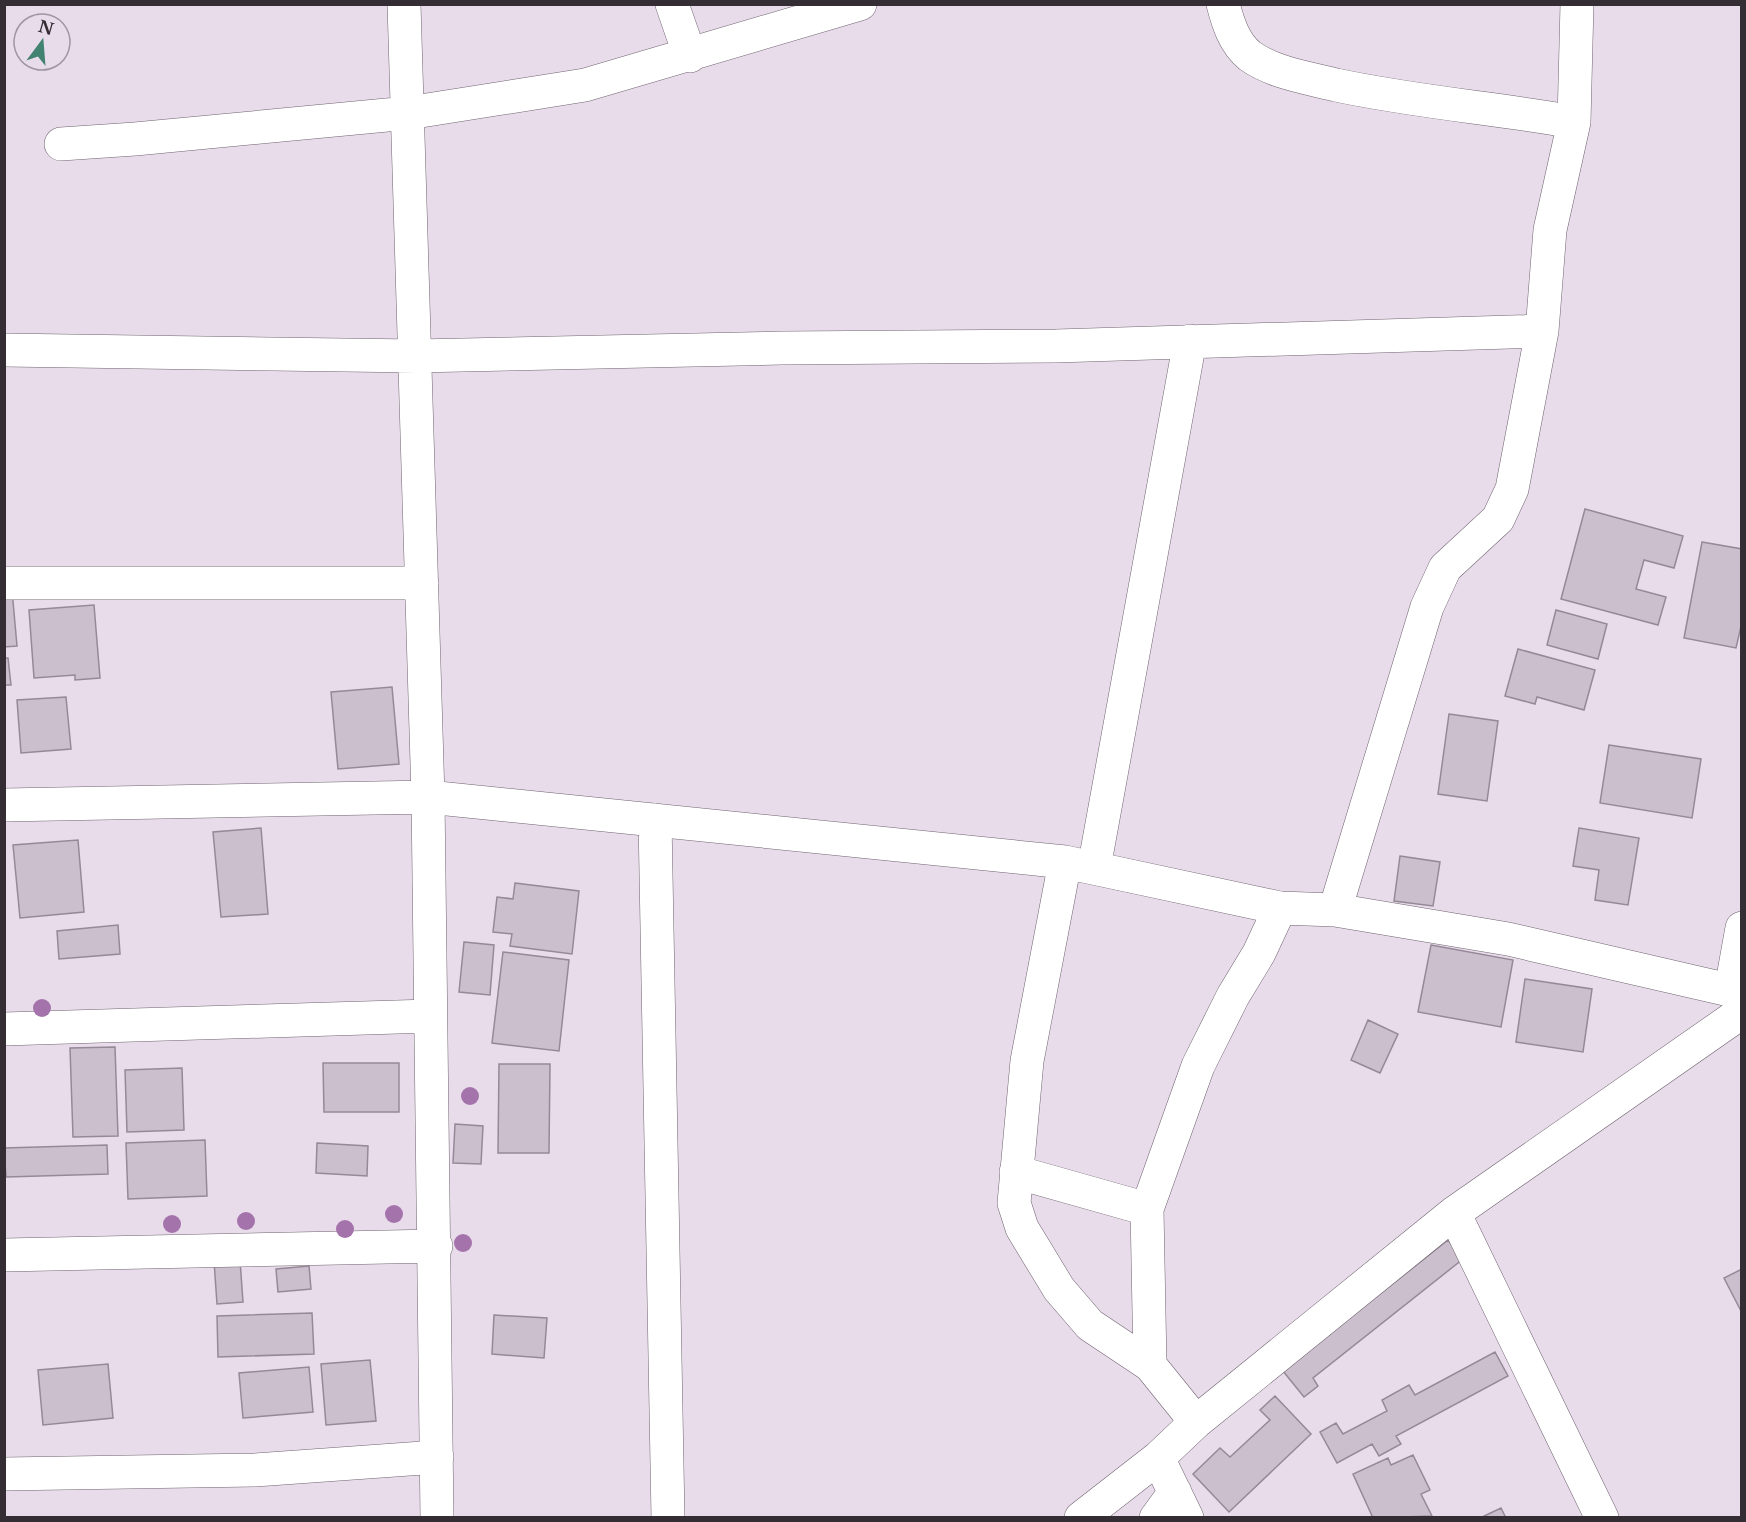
<svg xmlns="http://www.w3.org/2000/svg" width="1746" height="1522" font-family="'Libre Baskerville',serif">
  <style>
    .building { fill: #ccbfcd; stroke: #968997; stroke-width: 1.5 }
    .lines { fill: none; stroke-linecap: round; stroke-linejoin: round }
    .minor-casing { stroke: #706471; stroke-width: 34 }
    .minor { stroke: #fff; stroke-width: 33 }
    .tree { fill: #a573ac }
  </style>
  <rect width="100%" height="100%" fill="#e8dbea"/>
  <path class="building" d="M1585,509L1683,536L1674,568L1644,560L1636,589L1666,597L1658,625L1561,599Z
    M1702,542L1742,549V622L1736,648L1684,638Z
    M12,590L17,646L4,647V591Z
    M94,605L100,678L75,680V675L34,678L29,610Z
    M1556,610L1607,624L1598,659L1547,645Z
    M1518,649L1595,670L1584,710L1537,697L1535,704L1505,696Z
    M4,658H8L11,685H4Z
    M392,687L399,764L338,769L331,692Z
    M66,697L71,749L21,753L17,700Z
    M1449,714L1498,721L1487,801L1438,794Z
    M1609,745L1701,759L1692,818L1600,803Z
    M261,828L268,914L221,917L213,832Z
    M1579,828L1639,838L1628,905L1595,900L1599,870L1573,866Z
    M78,840L84,912L20,918L13,845Z
    M1400,856L1440,862L1433,906L1394,901Z
    M515,883L579,891L572,954L510,946L512,934L493,932L497,897L513,899Z
    M118,925L120,954L59,959L57,931Z
    M464,942L494,945L490,995L459,992Z
    M1431,945L1513,960L1501,1027L1418,1012Z
    M503,952L569,960L559,1051L492,1043Z
    M1525,979L1592,989L1583,1052L1516,1042Z
    M1368,1020L1398,1034L1380,1073L1351,1060Z
    M115,1047L118,1136L73,1137L70,1048Z
    M323,1063H399V1112H324Z
    M499,1064H550L549,1153H498Z
    M182,1068L184,1130L127,1132L125,1070Z
    M455,1124L483,1126L481,1164L453,1163Z
    M205,1140L207,1196L128,1199L126,1143Z
    M317,1143L368,1146L367,1176L316,1173Z
    M107,1145L108,1174L6,1177L4,1148Z
    M1448,1240L1463,1259L1313,1378L1318,1386L1304,1397L1283,1371Z
    M240,1260L243,1302L217,1304L214,1261Z
    M309,1266L311,1289L278,1292L276,1269Z
    M1742,1269V1313L1724,1278Z
    M312,1313L314,1354L218,1357L217,1316Z
    M494,1315L547,1318L544,1358L492,1354Z
    M1495,1352L1508,1376L1396,1436L1401,1444L1379,1456L1372,1444L1337,1463L1320,1432L1336,1423L1343,1434L1387,1411L1382,1400L1409,1385L1415,1395Z
    M370,1360L376,1421L326,1425L321,1364Z
    M108,1364L113,1418L43,1425L38,1370Z
    M309,1367L313,1412L243,1418L239,1373Z
    M1275,1396L1311,1434L1229,1512L1193,1474L1220,1448L1230,1457L1270,1420L1260,1410Z
    M1413,1455L1430,1490L1421,1494L1432,1516L1373,1518L1353,1474L1388,1458L1391,1465Z
    M1501,1508L1506,1518H1480Z"/>
  <g class="lines">
    <g class="minor-casing">
      <path id="minor" d="M404,4L428,797L437,1518
        M672,4L690,56
        M1223,4C1228,23 1234,43 1250,56C1274,73 1308,78 1336,85C1415,102 1495,108 1574,122
        M61,144L135,139L408,113L585,85L860,4
        M4,350L416,356L782,348L1056,346L1542,331
        M4,583H422
        M4,805L428,797L1065,862L1280,908L1335,910L1508,939L1742,993
        M655,820L668,1518
        M1065,862L1027,1061L1014,1203L1022,1228L1059,1289L1090,1325L1150,1365L1196,1422
        M1094,868L1190,341
        M1335,910L1427,607L1445,568L1498,519L1512,489L1542,331L1550,230L1574,122L1577,4
        M1731,989L1742,928
        M4,1029L430,1016
        M1016,1172L1147,1209
        M1454,1213L1602,1518
        M4,1255L436,1246
        M1150,1365L1147,1209L1198,1066L1233,996L1259,953L1280,908
        M1158,1458L1187,1518
        M4,1474L255,1470L437,1457
        M1081,1518L1158,1458L1196,1422L1454,1213L1742,1012
        M1156,1518L1175,1492"/>
    </g>
    <use href="#minor" class="minor"/>
  </g>
  <g class="tree">
    <circle cx="42" cy="1008" r="9"/>
    <circle cx="470" cy="1096" r="9"/>
    <circle cx="394" cy="1214" r="9"/>
    <circle cx="246" cy="1221" r="9"/>
    <circle cx="172" cy="1224" r="9"/>
    <circle cx="345" cy="1229" r="9"/>
    <circle cx="463" cy="1243" r="9"/>
  </g>
  <rect width="1746" height="1522" fill="none" stroke="#342e34" stroke-width="12"/>
  <g transform="translate(42 42) rotate(16)"><circle r="28" fill="#e8dbea" stroke="#a096a1" stroke-width="1.5"/>
  <path d="M0-4.5L10 22L0 15L-10 22Z" fill="#428270"/>
  <text y="-9" font-size="16" font-weight="bold" text-anchor="middle" fill="#342e34">N</text>
  </g>
</svg>
